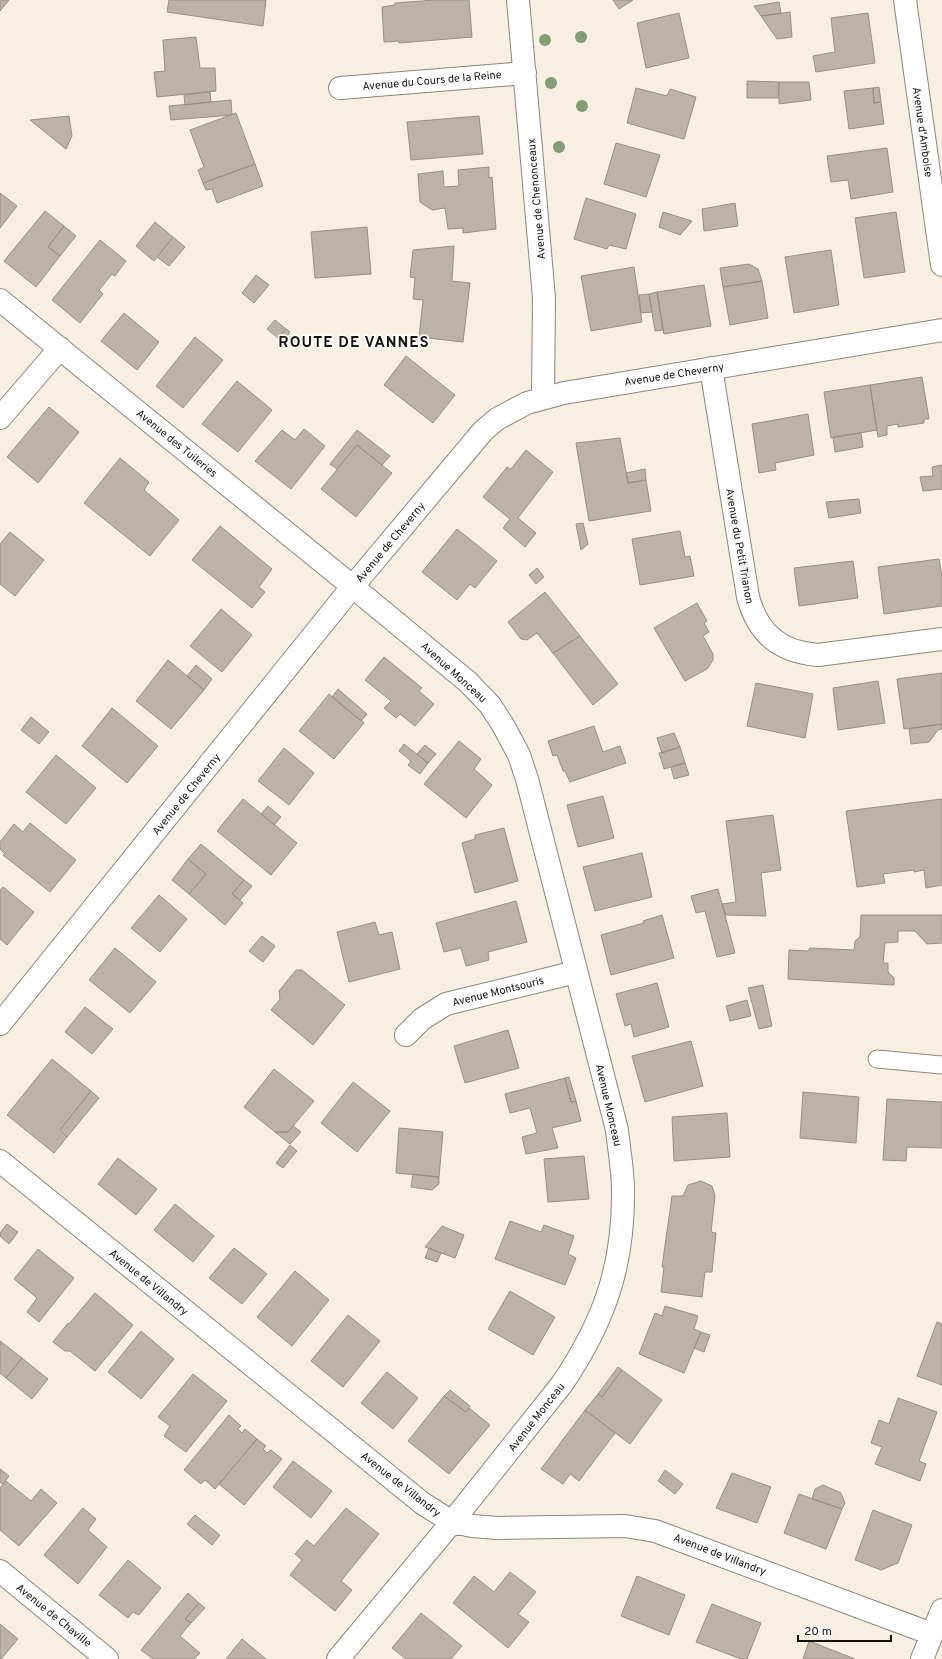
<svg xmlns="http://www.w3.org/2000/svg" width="942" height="1659" font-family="Overpass,sans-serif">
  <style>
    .building { fill: #bbb3a6; stroke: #978f82 }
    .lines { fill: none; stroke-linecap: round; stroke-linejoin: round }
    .lane-casing { stroke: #8d8578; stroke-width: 19 }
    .street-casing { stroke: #8d8578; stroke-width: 24 }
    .lane { stroke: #fff; stroke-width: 17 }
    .street { stroke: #fff; stroke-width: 22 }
    .tree { fill: #819e74 }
    .labels { text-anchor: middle; stroke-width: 3.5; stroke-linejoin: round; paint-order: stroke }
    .street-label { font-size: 11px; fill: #16130e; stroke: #fefefe }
    .district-label { font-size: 15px; font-weight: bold; letter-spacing: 1px; fill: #16130e; stroke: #fefefe }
  </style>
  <rect width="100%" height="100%" fill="#f8efe2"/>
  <path class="building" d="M0,0H9L0,11Z
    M169,0H266L263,26L167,12Z
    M435,0H469L472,37L399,43V41L384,42L382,7L395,5V3Z
    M613,0H633L619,9Z
    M779,2L781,13L761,16L754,6Z
    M790,12L792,37L777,39L761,16Z
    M679,13L689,58L646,68L637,23Z
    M868,13L875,63L816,72L813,56L835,52L831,18Z
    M196,37L200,68H215L216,91L157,97L154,72L165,71L163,40Z
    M747,81L779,82L778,98H747Z
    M779,82H809L811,100L779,104Z
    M879,87L881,102L874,103L873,88Z
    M636,88L667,96L670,89L696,97L684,139L627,123Z
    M873,88L874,103L881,102L884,124L849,129L844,91Z
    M210,92L211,102L185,105L184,95Z
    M231,100L232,115L171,120L169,106Z
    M236,113L255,164L203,183L198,170L204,167L190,130Z
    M69,116L72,136L66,149L30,120Z
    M479,116L483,154L411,160L407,122Z
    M616,143L660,155L646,197L604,184Z
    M887,148L893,192L851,199L848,180L831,182L827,156Z
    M255,164L263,186L217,203L212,189L206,190L203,183Z
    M489,167V178L492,177L496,229L463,233V228L448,229L445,208L432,210L420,202L418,174L443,171L444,187L459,186L458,170Z
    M0,193L17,206L0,228Z
    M586,198L636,214L626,249L609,245L607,249L574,239Z
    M735,203L738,226L704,231L702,209Z
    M45,211L64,226L48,247L60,256L36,287L4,261Z
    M663,212L692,221L680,235L659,227Z
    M896,212L905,272L864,278L855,218Z
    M155,222L173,237L154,261L136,246Z
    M64,226L76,236L60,256L48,247Z
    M367,227L371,274L315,278L311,232Z
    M173,237L185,247L169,266L157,257Z
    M100,240L126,261L115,276L112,274L99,290L103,294L80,323L52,300Z
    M454,246L452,281L470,283L463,342L419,337L423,300L413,299L415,278L410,277L413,250Z
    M831,250L839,305L794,313L785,257Z
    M749,264L758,269L762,281L723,287L720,268Z
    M634,267L642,322L591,331L581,276Z
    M256,275L269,285L254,303L242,293Z
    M762,281L768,318L730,325L723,287Z
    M704,285L711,326L664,334L657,292Z
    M657,292L663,330L655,331L649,294Z
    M649,294L652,312L641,313L639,295Z
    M124,313L159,342L137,370L101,341Z
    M275,320L286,329L278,338L267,329Z
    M286,329L290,332L283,342L278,338Z
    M195,337L223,360L183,408L156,386Z
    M406,356L455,395L433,423L384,385Z
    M922,377L929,419H924V423L898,427V424L887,426V435L878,437L870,385Z
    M237,381L272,410L238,452L202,424Z
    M870,385L877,430L831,438L824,392Z
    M49,407L79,432L38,483L7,457Z
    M808,414L814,455L775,463L776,470L759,473L752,424Z
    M304,429L325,446L291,489L255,461L282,430L295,440Z
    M357,430L390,456L382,465L357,445L337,469L330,464Z
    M861,433L863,447L835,452L833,437Z
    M620,438L628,483L646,480L651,511L589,521L576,443Z
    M357,445L392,473L356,517L321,489Z
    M526,450L553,472L518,518L536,533L525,547L503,528L510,519L483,497L507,467L511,469Z
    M120,458L149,482L144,490L179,520L150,556L84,503Z
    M942,465V489L923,491L920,477L933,476L932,467Z
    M645,469L646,480L628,483L626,473Z
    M859,499L861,513L829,518L826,502Z
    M583,523L588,544L581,550L576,524Z
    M220,526L272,569L259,587L265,592L252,608L192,560Z
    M457,529L497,561L475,588L470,584L457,600L422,572Z
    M680,531L685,557L690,556L694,576L640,585L632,539Z
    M10,532L44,560L15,596L0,584V544Z
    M939,559L942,576V606L884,614L878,567Z
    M853,561L858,598L799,606L794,568Z
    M537,568L544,577L536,584L529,575Z
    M545,592L580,636L553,653L537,633L527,640L521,639L508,622Z
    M697,603L707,621L704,623L709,632L703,636L713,654V660L707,669L685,681L654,628Z
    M221,609L252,635L222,672L190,646Z
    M580,636L618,684L593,705L553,653Z
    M384,657L422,688L419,691L434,704L415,726L400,714L396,718L384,708L391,701L365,680Z
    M168,660L204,690L171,729L136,701Z
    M196,665L212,679L204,690L187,676Z
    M942,673V724L904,729L897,679Z
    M878,681L885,723L838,730L833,688Z
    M756,683L813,694L805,738L747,726Z
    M338,689L367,714L361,721L332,697Z
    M329,694L364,723L334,759L299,731Z
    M112,708L158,746L127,783L82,746Z
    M31,717L49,732L39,744L21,730Z
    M942,724V729L938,730L929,742L911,744L909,729Z
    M594,726L603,752L620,746L626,763L570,782L565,771H563L557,755L553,756L548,741Z
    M674,733L680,747L662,753L657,738Z
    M459,741L481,759L474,769L492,785L466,818L424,784Z
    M404,744L428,763L420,774L408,765L411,761L399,751Z
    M425,745L436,754L428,763L417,754Z
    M680,747L685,763L664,769L659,753Z
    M284,748L314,773L289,805L258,781Z
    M56,755L96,788L66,824L26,792Z
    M685,763L689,775L674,779L671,767Z
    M603,796L614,838L578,847L567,805Z
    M243,799L297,843L271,875L217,831Z
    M942,799V885L926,888L924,870L914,872V870L883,874L885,883L857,887L846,811Z
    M268,806L281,817L274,825L261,814Z
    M773,815L781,870L761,873L766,916L726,915L722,904L736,902L726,821Z
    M30,823L76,860L50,892L3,855L5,854L0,849V842L14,824L23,832Z
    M504,828L518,881L475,893L462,843L475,839V835Z
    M201,844L244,880L232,894L243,903L225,925L189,894L206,874L188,859Z
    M642,853L652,897L595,911L583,867Z
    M188,859L206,874L189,894L172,880Z
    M244,880L252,886L240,900L232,894Z
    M3,887L34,912L7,945L0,939V890Z
    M718,889L735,953L717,957L705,911L696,913L691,896Z
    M159,895L187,919L160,952L131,928Z
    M516,901L527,942L488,952L489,960L466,966L461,948L444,952L436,923Z
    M662,915L674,958L611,975L601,935L644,923L643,921Z
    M861,915H942V943L927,944L915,931H898V942L885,943L883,963H888V972L894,978V985L788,979L789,950L808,951L810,948L854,950L855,941L860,937Z
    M375,922L379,935L392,932L400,969L349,982L337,932Z
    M262,936L275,946L263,962L249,951Z
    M115,948L156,982L130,1013L89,980Z
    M296,970H302L345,1005L313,1045L271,1010L280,999L279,991Z
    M657,983L669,1027L634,1037L631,1024L625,1026L616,994Z
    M763,985L772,1026L759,1029L748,988Z
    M747,1000L751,1016L730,1021L726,1006Z
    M85,1007L113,1029L92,1054L65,1032Z
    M508,1030L519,1068L465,1083L454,1046Z
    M691,1041L703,1086L645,1102L632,1056Z
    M52,1059L91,1091L60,1130L67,1137L54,1153L7,1115Z
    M274,1069L314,1101L288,1132H275L244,1107Z
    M569,1077L576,1101L571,1102L565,1078Z
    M565,1078L571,1102L576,1101L581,1121L552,1128L558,1148L526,1154L522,1137L537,1133L530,1108L510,1113L505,1094Z
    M353,1082L390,1111L357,1152L321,1123Z
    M91,1091L99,1098L67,1137L60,1130Z
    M803,1092L859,1097L856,1143L800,1138Z
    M887,1099L942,1102V1148L907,1147L906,1161L883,1160Z
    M727,1113L730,1157L674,1161L672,1117Z
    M293,1126L301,1132L290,1144L275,1132H288Z
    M399,1128L443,1132L439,1177L396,1173Z
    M290,1145L297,1151L283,1168L276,1163Z
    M584,1156L589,1199L548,1202L544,1159Z
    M118,1158L157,1189L136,1215L98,1184Z
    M413,1174L439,1177V1184L432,1190L411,1187Z
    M701,1181L712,1186L715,1196L711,1232L716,1233L712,1272H705L702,1297L661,1292L664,1267H662L672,1196H683L688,1185Z
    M175,1204L214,1236L193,1262L154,1230Z
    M510,1221L541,1232L544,1225L574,1236L568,1254L576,1258L565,1285L495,1259Z
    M7,1224L18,1232L9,1244L0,1236V1233Z
    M442,1226L464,1235L455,1258L425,1247Z
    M234,1248L267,1274L242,1304L209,1278Z
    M429,1248L441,1253L437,1262L425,1258Z
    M38,1249L74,1278L39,1322L27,1312L37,1298L14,1279Z
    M295,1271L329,1300L292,1346L257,1317Z
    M510,1291L555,1317L533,1355L488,1329Z
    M95,1293L133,1325L95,1371L70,1351H65L53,1342L68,1323L69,1324Z
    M665,1306L698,1316L694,1329L701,1332L684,1373L639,1354L655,1313L662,1316Z
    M348,1315L380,1341L343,1387L311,1361Z
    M937,1322L942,1324V1385L917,1376Z
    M141,1331L174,1359L141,1399L108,1372Z
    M701,1332L710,1335L704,1352L694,1348Z
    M0,1341L22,1358L6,1378L0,1373Z
    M22,1358L48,1379L32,1399L6,1378Z
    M618,1367L622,1370L602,1397L598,1394Z
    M622,1370L662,1400L630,1444L585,1410L598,1394L602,1397Z
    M387,1372L418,1398L393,1429L361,1403Z
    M193,1374L227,1401L186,1452L164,1436L170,1426L158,1417Z
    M450,1390L470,1406L466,1412L444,1396Z
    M444,1396L466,1412L469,1408L490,1425L449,1474L408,1441Z
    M898,1398L937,1412L919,1461L926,1464L920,1481L875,1464L882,1447L871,1443L879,1420L889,1424Z
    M585,1410L615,1433L579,1481L570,1474L563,1484L541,1469Z
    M229,1415L241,1426L238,1429L242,1433L245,1429L257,1439L215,1489L205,1480L201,1484L184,1470Z
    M257,1439L266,1446L263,1449L267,1453L271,1450L282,1459L244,1505L219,1484Z
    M293,1461L332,1491L311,1518L273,1487Z
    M0,1469L9,1476L3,1484L0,1482Z
    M665,1470L683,1484L675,1494L658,1481Z
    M732,1473L771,1487L757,1523L716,1508Z
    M6,1481L31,1501L41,1489L57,1503L19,1546L0,1530V1488Z
    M823,1485L841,1493L845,1503L842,1509L812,1499L815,1489Z
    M799,1494L842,1509L826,1549L784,1533Z
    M83,1508L96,1519L88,1530L107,1547L78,1584L44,1555Z
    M346,1508L379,1534L341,1581L352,1590L335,1611L290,1575L302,1560L295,1554L307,1540L314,1546Z
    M873,1510L912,1525L898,1563L881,1570L855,1560Z
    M195,1515L220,1535L212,1545L187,1524Z
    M128,1560L161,1588L139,1615L133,1612L128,1618L99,1595Z
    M510,1572L536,1592L518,1614L529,1622L508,1648L453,1603L474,1576L494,1592Z
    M637,1576L685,1595L669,1635L621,1616Z
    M188,1593L199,1603L185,1619L191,1623L180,1636L200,1653L194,1659H153L141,1650Z
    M199,1603L205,1608L191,1623L185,1619Z
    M712,1604L761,1623L747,1659H741L696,1642Z
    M421,1613L462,1646L451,1659H406L392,1648Z
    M0,1624L18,1639L1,1659H0Z
    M242,1639L266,1659H226Z
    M809,1641L855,1659H803Z"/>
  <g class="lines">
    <g class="lane-casing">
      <path id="lane" d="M877,1059L942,1065"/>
    </g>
    <g class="street-casing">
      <path id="street" d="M518,0L544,298L543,398
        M905,0L942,265
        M340,88L525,73
        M0,300L341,577L468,682L490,705L503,725L519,755L527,779L617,1130C619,1150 623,1170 623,1190C624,1266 604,1322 562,1384L452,1522L338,1659
        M711,368L748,597C758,634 780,652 818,655L942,639
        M0,418L60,348
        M0,1024L353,586L483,431L497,419L527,403L564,393L942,330
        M406,1035L422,1019L446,1004L576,972
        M0,1161L422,1503L452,1522L472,1526L498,1528L625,1526L655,1531L932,1634
        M0,1571L107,1659
        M922,1659L942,1610"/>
    </g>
    <use href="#lane" class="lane"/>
    <use href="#street" class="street"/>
  </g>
  <g class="tree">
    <circle cx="581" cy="37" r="6"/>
    <circle cx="545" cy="40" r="6"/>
    <circle cx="551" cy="83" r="6"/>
    <circle cx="582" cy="106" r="6"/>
    <circle cx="559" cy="147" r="6"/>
  </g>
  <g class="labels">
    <g class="street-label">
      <text transform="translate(432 80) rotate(-5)" y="4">Avenue du Cours de la Reine</text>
      <text transform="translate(923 132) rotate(82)" y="4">Avenue d'Amboise</text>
      <text transform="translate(536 199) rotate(-95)" y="4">Avenue de Chenonceaux</text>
      <text transform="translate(674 374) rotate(-9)" y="4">Avenue de Cheverny</text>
      <text transform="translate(177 443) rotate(39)" y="4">Avenue des Tuileries</text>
      <text transform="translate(390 542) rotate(-50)" y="4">Avenue de Cheverny</text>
      <text transform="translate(740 546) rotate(80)" y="4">Avenue du Petit Trianon</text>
      <text transform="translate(454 672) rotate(42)" y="4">Avenue Monceau</text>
      <text transform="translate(186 794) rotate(-51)" y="4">Avenue de Cheverny</text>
      <text transform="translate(498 991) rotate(-14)" y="4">Avenue Montsouris</text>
      <text transform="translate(609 1105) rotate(77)" y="4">Avenue Monceau</text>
      <text transform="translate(149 1282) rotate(39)" y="4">Avenue de Villandry</text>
      <text transform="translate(536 1417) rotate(-52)" y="4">Avenue Monceau</text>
      <text transform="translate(401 1484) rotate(38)" y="4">Avenue de Villandry</text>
      <text transform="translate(720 1554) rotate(21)" y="4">Avenue de Villandry</text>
      <text transform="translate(54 1615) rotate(39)" y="4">Avenue de Chaville</text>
    </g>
    <g class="district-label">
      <text x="354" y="347">ROUTE DE VANNES</text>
    </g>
  </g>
  <path d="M798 1635v6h93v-6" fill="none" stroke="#16130e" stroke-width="2"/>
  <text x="804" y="1635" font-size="12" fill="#16130e" stroke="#fefefe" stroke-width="3" paint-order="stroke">20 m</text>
</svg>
